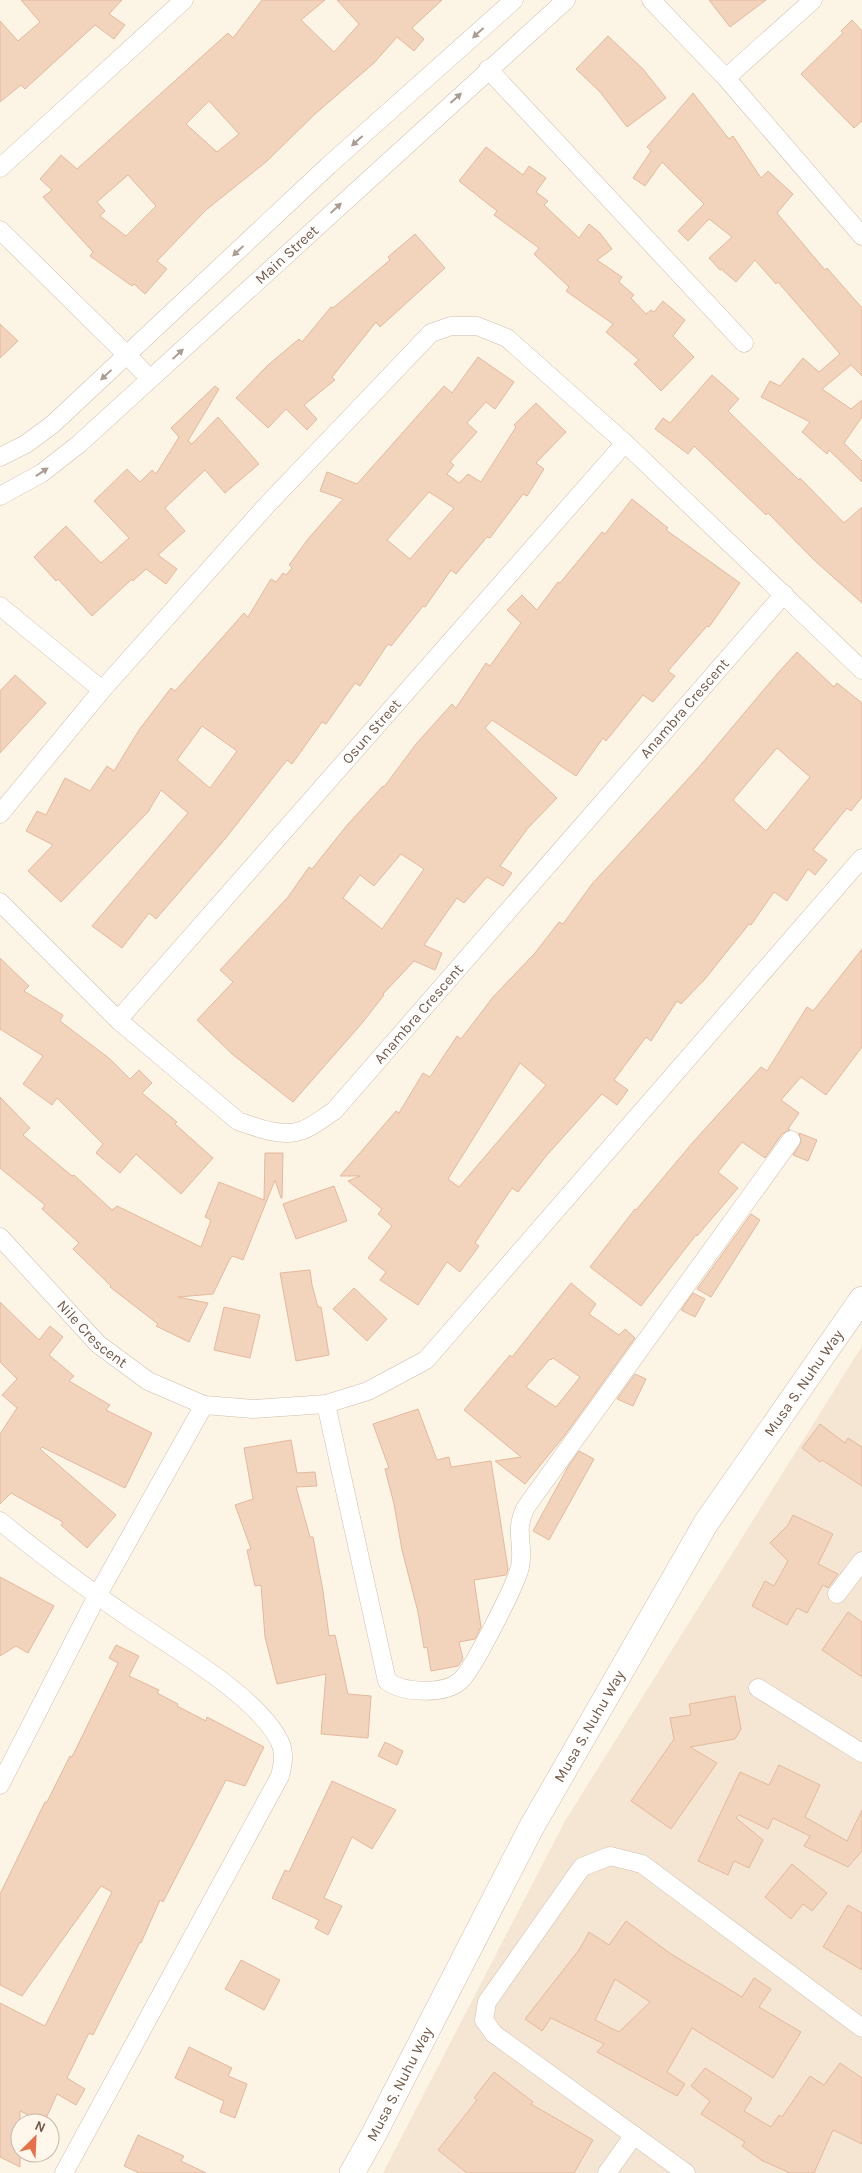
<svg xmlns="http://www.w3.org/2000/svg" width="862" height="2173" font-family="Karla,sans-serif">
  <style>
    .residential { fill: #f4e6d2 }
    .building { fill: #f2d3bc; stroke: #e5b99c; fill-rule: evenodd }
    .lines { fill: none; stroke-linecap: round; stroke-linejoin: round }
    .street-casing { stroke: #d0bead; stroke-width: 19 }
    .secondary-casing { stroke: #d3bdab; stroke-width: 26 }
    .street { stroke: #fff; stroke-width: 18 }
    .secondary { stroke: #fff; stroke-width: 25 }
    .oneway { fill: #ac9c92 }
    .labels { text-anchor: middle; stroke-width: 4; stroke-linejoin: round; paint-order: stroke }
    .street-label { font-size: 15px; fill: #755a49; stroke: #fff7eb }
  </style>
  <rect width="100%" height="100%" fill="#fcf4e4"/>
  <path class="residential" d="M862,1346V2173H383L565,1821Z"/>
  <path class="building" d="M21,0H122L109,14L125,25L114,39L95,25L25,89L21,85L0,102V21L18,41L40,22Z
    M262,0H325L301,20L334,52L359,24L337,0H442L412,28L424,39L414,51L397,37L374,63L315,114L266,162L206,210L157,261L167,269L145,294L134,284L132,286L90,256L93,252L43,197L52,190L40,179L61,155L77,169L228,33L233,38ZM209,101L239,134L217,152L186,124ZM128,175L156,206L126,236L100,216L105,211L97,202Z
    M709,0H766L730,27Z
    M852,20L862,31V121L854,128L801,74L843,33L841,31Z
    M608,36L643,69L666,98L627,127L600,92L576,69Z
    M693,93L729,139L733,136L761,178L768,171L793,194L777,213L825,270L827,268L862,308V376L851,365L822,389L851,409L862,400V417L844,443L862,461V482L829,450L827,454L802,432L810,422L761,397L770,381L780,386L803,358L819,372L840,354L778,282L776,284L755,260L736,282L721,269L720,270L709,258L732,237L709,219L688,241L678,231L704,204L662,162L645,186L633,178L651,151L647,147Z
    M486,147L523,175L529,166L546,178L536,192L548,201L544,205L579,238L589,224L600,233L612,249L597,260L622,277L619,282L634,295L631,298L646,314L651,310L654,312L663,301L685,320L673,336L694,357L661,391L634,364L639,360L606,332L613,324L566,291L569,287L534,254L539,248L494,215L497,211L459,181Z
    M415,234L445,268L380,327L376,322L332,377L335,380L304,405L317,419L307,430L286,409L268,428L236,398L268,365L299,339L302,342L331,307L333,308L390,260L388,257Z
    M0,324L18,341L0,358Z
    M478,357L514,382L495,409L486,402L467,423L477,432L450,462L454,465L447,474L459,483L468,474L481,482L516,427L514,425L536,403L566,432L536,463L544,469L527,496L523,494L490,538L487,537L456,574L451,570L425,607L423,606L391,646L388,644L360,686L355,683L326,724L322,722L292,764L287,760L225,839L156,919L149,913L122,948L92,926L188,813L161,790L148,812L61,902L28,871L53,845L26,831L37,811L46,815L65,778L90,791L107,766L114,771L139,730L171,688L175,691L244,613L248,617L271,579L276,582L283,573L286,575L292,568L289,565L308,539L343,499L320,491L327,472L357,484L444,386L452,393ZM429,492L454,508L410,559L387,540ZM202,726L237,751L210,788L177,760Z
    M712,375L739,399L728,411L799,480L800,478L844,523L862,507V603L814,560L768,513L766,515L694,446L688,454L655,429L663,418L670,423Z
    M215,386L219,389L188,441L192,444L218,417L259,464L225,493L205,470L165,508L185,531L158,555L177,569L166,584L146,569L133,581L132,579L92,616L58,579L56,581L34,557L66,526L101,563L129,538L94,501L127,469L140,482L152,470L156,474L179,437L171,428Z
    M632,499L668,528L666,530L740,583L709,627L707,626L668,671L675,676L653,702L643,695L606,741L603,738L576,776L492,720L485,728L557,798L528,828L500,866L512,873L503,886L487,877L464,903L457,898L424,945L442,953L435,970L414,961L383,994L384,995L363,1022L293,1102L232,1054L197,1020L233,982L220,970L288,897L309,867L312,869L348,824L383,786L384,787L416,744L452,704L456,708L486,663L490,666L521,623L507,610L522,595L537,610L558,582L560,583L602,532L605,534ZM401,854L424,869L382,929L343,898L360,875L374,886Z
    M797,652L834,687L837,683L862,703V797L851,811L847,808L813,850L827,860L815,875L808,869L787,901L774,892L751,925L749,924L705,979L681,1004L677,1001L651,1041L646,1037L614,1080L628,1090L617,1105L602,1094L547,1155L518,1192L512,1188L475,1243L479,1246L460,1272L447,1262L418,1305L380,1280L386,1272L368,1258L392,1226L378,1214L382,1209L348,1181L360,1176H340L396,1111L399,1113L423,1073L430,1077L457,1036L461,1039L493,997L535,953L559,922L563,924L592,884L698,768L777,674ZM777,748L810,777L766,831L733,800ZM520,1063L546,1085L459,1187L448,1179Z
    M15,675L46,703L0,753V691Z
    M862,949V1047L826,1095L801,1077L781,1100L799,1113L788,1129L790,1130L782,1134L765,1158L742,1142L718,1172L738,1188L697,1236L696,1235L641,1306L590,1267L635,1209L636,1210L694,1141L761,1067L767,1071L807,1007L813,1011Z
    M0,958L29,986L24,991L63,1015L60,1021L110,1059L130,1079L139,1070L152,1083L142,1093L177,1122L175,1124L213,1158L181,1194L136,1154L120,1173L96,1153L103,1144L57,1098L52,1105L23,1084L43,1056L0,1029Z
    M0,1097L30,1128L23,1135L72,1176L74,1175L112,1210L117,1206L201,1247L211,1220L205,1217L219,1182L264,1200L265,1153H283L282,1198H281L275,1180L243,1260L233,1256L230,1259L213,1294L178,1297L208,1303L189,1342L156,1326L158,1324L110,1287L111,1286L73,1249L79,1243L42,1209L45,1205L0,1168Z
    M799,1133L817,1140L808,1161L793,1155L801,1142Z
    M334,1186L347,1221L296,1239L283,1204Z
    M751,1214L760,1220L711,1297L697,1289Z
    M310,1270L312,1285L318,1307H321L329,1355L296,1361L280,1273Z
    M571,1283L596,1304L589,1314L619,1335L625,1329L635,1338L565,1435L525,1484L495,1461L521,1457L464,1410L510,1355L512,1357ZM553,1358L580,1377L556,1407L526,1387L550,1359L551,1360Z
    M354,1288L387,1319L367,1341L333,1309Z
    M693,1293L705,1299L695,1317L681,1310Z
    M0,1302L39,1340L50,1326L63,1337L49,1355L74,1376L69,1381L110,1405L106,1410L152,1433L125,1488L42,1447L40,1449L116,1515L87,1548L61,1525L63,1522L11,1493L0,1504V1434L17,1408L2,1395L17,1379L0,1362Z
    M224,1307L260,1315L250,1358L214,1350Z
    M635,1374L646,1379L633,1406L617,1399Z
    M418,1409L437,1460L449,1457L451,1467L491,1461L508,1569L506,1575L474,1580L481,1627L475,1639L459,1642L463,1659L458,1666L431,1671L427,1647L424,1648L418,1612L402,1550L394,1504L385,1469L389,1468L373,1424Z
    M820,1424L845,1443L848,1438L862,1447V1486L822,1460L820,1462L802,1448Z
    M291,1440L297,1473L315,1472L317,1486L296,1487L310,1537H313L323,1591L329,1636L335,1635L348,1694L371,1696L368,1738L321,1734L326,1674L277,1684L265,1637L261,1585L255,1586L247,1550L251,1549L235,1505L253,1499L244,1448Z
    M579,1451L594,1459L549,1540L533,1531L569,1465Z
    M793,1515L833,1534L818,1564L838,1574L828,1588L823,1585L807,1613L797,1608L787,1625L752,1606L765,1581L774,1586L788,1561L770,1543L788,1525Z
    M0,1577L54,1606L28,1653L16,1646L0,1656Z
    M848,1612L862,1622V1677L822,1650Z
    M116,1645L139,1656L129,1676L159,1690L157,1693L178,1704L177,1706L206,1721L207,1717L264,1747L245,1786L226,1780L163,1902L160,1900L141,1943L140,1942L93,2035L89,2033L67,2078L85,2089L76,2105L57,2094L44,2123L20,2111V2167L0,2157V2003L45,2026L112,1892L101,1886L22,1996L0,1985V1894L45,1802H47L70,1756L72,1757L118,1663L109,1658Z
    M735,1696L741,1729L735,1739L690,1747L717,1763L671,1829L631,1801L674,1739L670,1718L691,1715L689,1704Z
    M385,1742L403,1751L397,1765L378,1756Z
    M779,1765L820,1785L805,1817L847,1841L862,1810V1851L848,1867L804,1846L810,1836L773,1818L768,1829L739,1815L736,1818L763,1840L749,1868L734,1861L728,1875L698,1861L740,1772L769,1785Z
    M332,1781L396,1810L372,1849L352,1837L324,1898L342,1906L328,1935L315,1928L319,1920L272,1898L285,1870L289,1872Z
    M792,1864L827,1893L812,1911L803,1904L791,1919L765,1897Z
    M848,1905L862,1913V1970L823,1947Z
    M626,1921L671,1954L742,1997L754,1978L771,1989L759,2007L801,2032L773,2078L692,2028L667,2072L685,2084L677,2096L597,2052L604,2044L551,2018L542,2031L525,2019L579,1950L589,1932L609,1945ZM615,1979L650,2002L619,2032L595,2020Z
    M241,1960L280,1980L264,2010L225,1989Z
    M189,2047L232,2068L228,2076L247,2084L235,2118L220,2112L224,2101L175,2078Z
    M840,2063L862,2078V2144L833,2130L814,2173H790L761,2160L742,2146L745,2142L701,2114L710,2101L691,2086L705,2068L752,2098L744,2111L771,2127L779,2115L782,2117L810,2076L824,2085Z
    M494,2072L533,2102L531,2104L593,2140L574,2173H467L438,2150L477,2100L474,2098Z
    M138,2135L184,2156L181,2161L206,2173H139L124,2166Z"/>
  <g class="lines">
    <g class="street-casing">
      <g id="street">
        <path d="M651,0L726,78L862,236"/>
        <path d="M488,69L744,343"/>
        <path d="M726,78L813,0"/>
        <path d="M0,168L184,0"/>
        <path d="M0,230L127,355L150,379"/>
        <path d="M0,457L26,444L53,424L328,166L514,0"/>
        <path id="s1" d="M0,496L42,473L79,444L566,0"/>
        <path d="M0,606L102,690"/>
        <path d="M0,814L102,690L266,506L431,333L451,326H477L507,338L625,443L862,670"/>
        <path id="s2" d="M0,902L118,1020L238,1121C257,1128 284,1138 303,1130C314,1126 324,1117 334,1111L784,594"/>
        <path id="s3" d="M118,1020L625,443"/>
        <path id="s4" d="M0,1237L98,1344L148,1381L204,1405L253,1409L326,1404L368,1391L426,1360L862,858"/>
        <path d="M326,1404L387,1681C403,1693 444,1695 460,1681C473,1670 516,1584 520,1567C525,1543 513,1532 526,1507L791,1140"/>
        <path d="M0,1521C41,1555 85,1587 128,1617C171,1647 258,1696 280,1742C285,1754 283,1764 280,1776L64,2173"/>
        <path d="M837,1594L862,1561"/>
        <path d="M758,1688L862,1753"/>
        <path d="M0,1785L97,1596L204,1405"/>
        <path d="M607,2173L634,2135"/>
        <path d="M686,2173L494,2034L484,2020L487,2002L582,1867L610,1856L642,1864L862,2028"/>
      </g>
    </g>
    <g class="secondary-casing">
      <g id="secondary">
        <path id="s5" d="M352,2173L374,2134L531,1828L706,1523L862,1299"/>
      </g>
    </g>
    <use href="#street" class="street"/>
    <use href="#secondary" class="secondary"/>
  </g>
  <defs><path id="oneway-solid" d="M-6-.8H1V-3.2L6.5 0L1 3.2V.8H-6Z" transform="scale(1.25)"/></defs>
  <g class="oneway">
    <use href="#oneway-solid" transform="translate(478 33) rotate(138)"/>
    <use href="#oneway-solid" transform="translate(456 98) rotate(-42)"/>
    <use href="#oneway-solid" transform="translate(357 141) rotate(138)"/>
    <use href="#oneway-solid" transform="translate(336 208) rotate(-43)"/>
    <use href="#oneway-solid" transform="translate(238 251) rotate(137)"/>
    <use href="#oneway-solid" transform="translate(178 354) rotate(-43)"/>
    <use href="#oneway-solid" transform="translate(106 375) rotate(137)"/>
    <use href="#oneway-solid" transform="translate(42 472) rotate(-34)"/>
  </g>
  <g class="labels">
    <g class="street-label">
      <text dy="5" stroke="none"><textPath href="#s1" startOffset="376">Main Street</textPath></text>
      <text dy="5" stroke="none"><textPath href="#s2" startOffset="961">Anambra Crescent</textPath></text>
      <text dy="5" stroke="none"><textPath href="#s3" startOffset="384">Osun Street</textPath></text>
      <text dy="5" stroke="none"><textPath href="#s2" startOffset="556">Anambra Crescent</textPath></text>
      <text dy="5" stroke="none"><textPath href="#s4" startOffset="134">Nile Crescent</textPath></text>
      <text dy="5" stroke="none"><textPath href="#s5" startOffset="911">Musa S. Nuhu Way</textPath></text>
      <text dy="5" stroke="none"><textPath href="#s5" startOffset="506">Musa S. Nuhu Way</textPath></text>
      <text dy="5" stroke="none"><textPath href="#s5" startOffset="101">Musa S. Nuhu Way</textPath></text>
    </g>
  </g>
  <g transform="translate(35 2138) rotate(24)"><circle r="24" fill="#fff7eb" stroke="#c8b8aa"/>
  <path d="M0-4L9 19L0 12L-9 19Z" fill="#e77048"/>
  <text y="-8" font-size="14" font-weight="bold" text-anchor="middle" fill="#755a49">N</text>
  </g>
</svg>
